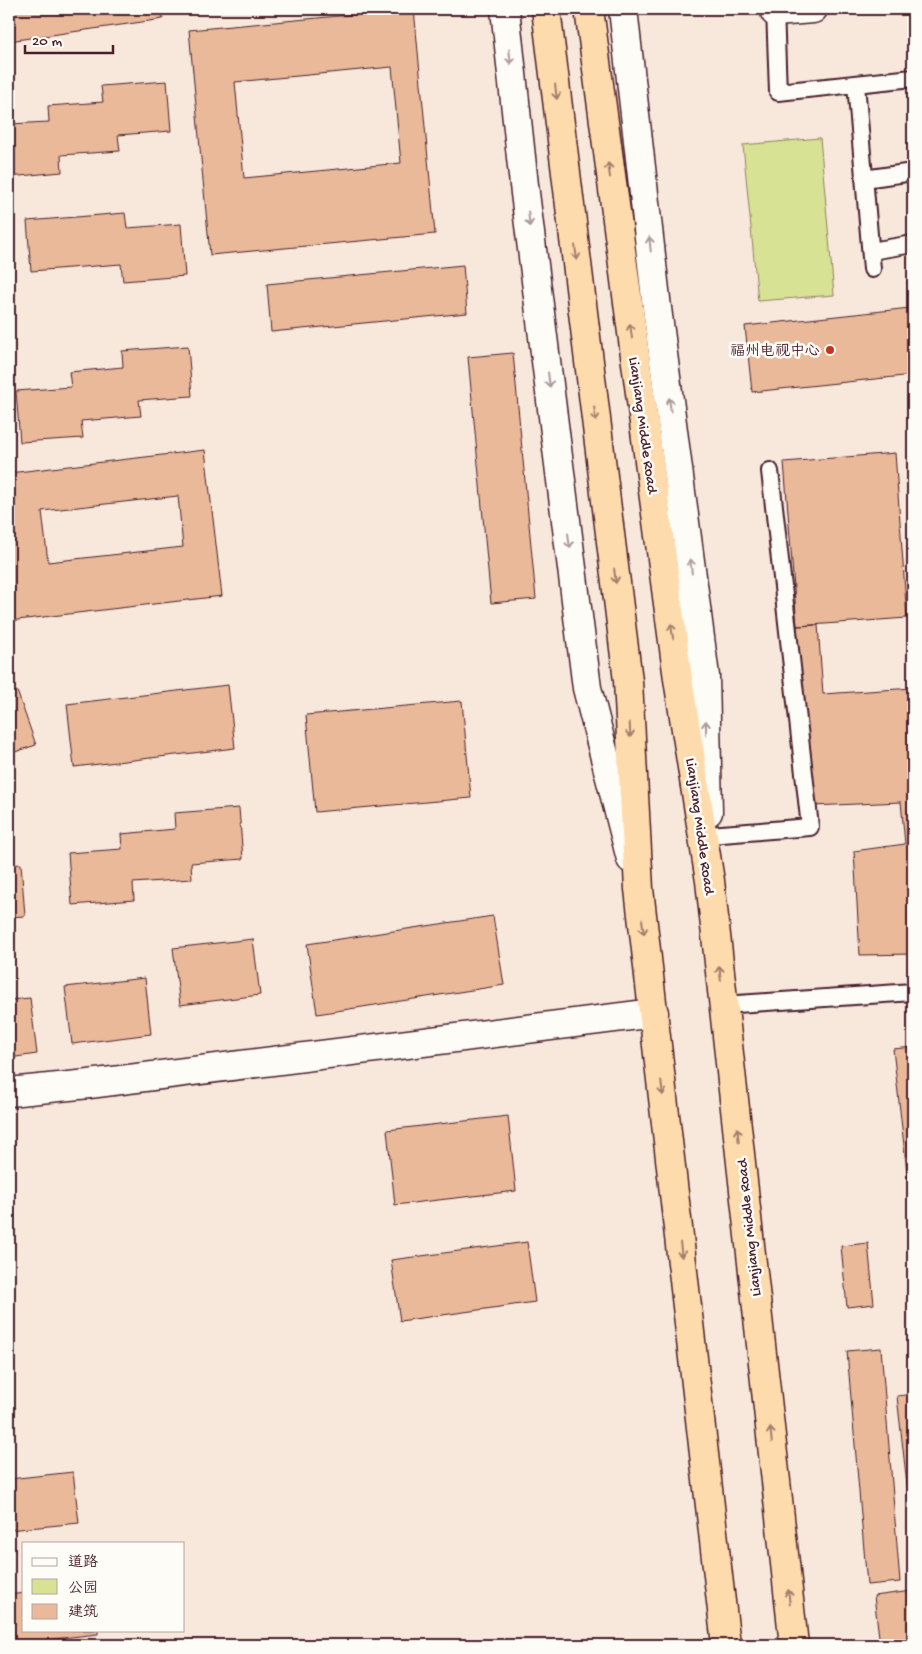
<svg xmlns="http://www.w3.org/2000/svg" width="922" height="1654" font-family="'Gochi Hand','LXGW WenKai TC',sans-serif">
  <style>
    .green { fill: #d7e295; stroke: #908060 }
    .building { fill: #e9b99a; stroke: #4a1f2b; fill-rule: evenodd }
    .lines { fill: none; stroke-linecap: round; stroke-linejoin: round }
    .service-casing { stroke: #4a1f2b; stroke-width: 20 }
    .minor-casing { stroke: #4a1f2b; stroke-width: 31 }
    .secondary-casing { stroke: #4a1f2b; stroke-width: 31 }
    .trunk-casing { stroke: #4a1f2b; stroke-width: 31 }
    .service { stroke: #fdfcf7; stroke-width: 16 }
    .minor { stroke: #fdfcf7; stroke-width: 28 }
    .secondary { stroke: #fdfcf7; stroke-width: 28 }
    .trunk { stroke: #fedbac; stroke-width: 28 }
    .oneway { stroke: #ac999b }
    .oneway2 { stroke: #a47d6c }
    .poi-dot { fill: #c8321e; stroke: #fdfcf7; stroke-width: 2 }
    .labels { text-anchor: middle; stroke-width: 5; stroke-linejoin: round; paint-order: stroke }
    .poi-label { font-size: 15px; fill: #4a1f2b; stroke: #fdfcf7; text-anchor: end }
    .street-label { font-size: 15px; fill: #4a1f2b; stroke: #fdfcf7 }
  </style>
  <rect width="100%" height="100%" fill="#f7e8db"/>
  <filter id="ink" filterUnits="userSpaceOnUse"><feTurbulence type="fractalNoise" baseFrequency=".02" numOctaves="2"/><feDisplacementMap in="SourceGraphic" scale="10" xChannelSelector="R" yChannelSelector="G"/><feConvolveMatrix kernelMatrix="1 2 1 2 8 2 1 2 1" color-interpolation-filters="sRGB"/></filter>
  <g filter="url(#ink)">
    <path class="green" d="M820,138L834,295L758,301L743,145Z"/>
    <path class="building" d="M9,9H161L163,19L9,41Z
      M414,9L435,234L210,255L189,30ZM392,67L401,163L244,178L235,82Z
      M167,81L171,131L118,135L120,151L61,155L62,172L9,177V124L49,122L48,106L103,102L101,86Z
      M125,213L127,228L181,224L185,276L123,281L121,264L31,271L27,221Z
      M463,265L467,313L271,332L267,284Z
      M913,280V375L752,392L745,326L910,308L907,281Z
      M188,346L192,396L139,400L141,416L81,421L83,438L20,442L16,391L71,387L69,372L123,367L122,351Z
      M513,353L536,599L491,603L468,357Z
      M205,450L222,596L9,621V473ZM178,496L183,547L48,562L42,511Z
      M895,453L907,618L797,626L784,462Z
      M818,625L823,694L913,688V954L860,955L854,851L905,844L901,802L813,806L797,626Z
      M228,685L235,748L74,767L67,704Z
      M17,691L36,745L9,754V694Z
      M462,701L471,798L315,812L306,715Z
      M239,808L243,859L191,863L192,879L133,883L134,900L72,905L68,853L122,849L121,834L175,829L174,813Z
      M21,864L25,916L9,917V865Z
      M493,916L504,985L317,1014L307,944Z
      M253,939L260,995L180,1005L173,948Z
      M145,978L151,1034L72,1044L65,987Z
      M30,998L37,1054L9,1058V1000Z
      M913,1047V1225L893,1049Z
      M508,1116L516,1191L395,1205L387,1130Z
      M527,1242L535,1302L400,1321L391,1260Z
      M868,1243L874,1304L847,1307L841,1246Z
      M881,1348L900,1582L867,1585L847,1351Z
      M913,1394V1538L897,1396Z
      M73,1472L79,1523L9,1530V1479Z
      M912,1591L913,1607V1645H880L874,1596Z
      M24,1593V1630H98V1634L9,1644V1595Z"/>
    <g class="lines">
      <g class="service-casing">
        <path id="service" d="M775,9L778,92L913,78
          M856,84L872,269
          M864,179L913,172
          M871,251L913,244
          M709,835L810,827L770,471
          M723,1005L913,992"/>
      </g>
      <g class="minor-casing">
        <path id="minor" d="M775,12L813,9
          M9,1092L89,1084L654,1013"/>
      </g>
      <g class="secondary-casing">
        <path id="secondary" d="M505,9L524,185L587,688L631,859
          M623,9L657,308L705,676L708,812"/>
      </g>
      <g class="trunk-casing">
        <path id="trunk" d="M546,9L628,681L639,889L726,1645
          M589,9L678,679L710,881L794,1645"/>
      </g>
      <use href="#service" class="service"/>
      <use href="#minor" class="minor"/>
      <use href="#secondary" class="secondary"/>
      <use href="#trunk" class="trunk"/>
    </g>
    <defs><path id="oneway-shaft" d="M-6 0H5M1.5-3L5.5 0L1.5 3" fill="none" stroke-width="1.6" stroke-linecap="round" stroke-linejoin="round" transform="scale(1.25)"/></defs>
    <g class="oneway">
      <use href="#oneway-shaft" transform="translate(510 57) rotate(84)"/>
      <use href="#oneway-shaft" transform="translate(529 219) rotate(83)"/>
      <use href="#oneway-shaft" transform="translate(650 244) rotate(-96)"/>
      <use href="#oneway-shaft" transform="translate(549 380) rotate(83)"/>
      <use href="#oneway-shaft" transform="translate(670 405) rotate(-97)"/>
      <use href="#oneway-shaft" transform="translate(569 541) rotate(83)"/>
      <use href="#oneway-shaft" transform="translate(691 566) rotate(-97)"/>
      <use href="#oneway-shaft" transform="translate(706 728) rotate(-91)"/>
    </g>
    <g class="oneway2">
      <use href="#oneway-shaft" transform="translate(556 92) rotate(83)"/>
      <use href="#oneway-shaft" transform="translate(609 170) rotate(-98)"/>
      <use href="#oneway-shaft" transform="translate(576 253) rotate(83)"/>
      <use href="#oneway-shaft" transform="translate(631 331) rotate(-98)"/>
      <use href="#oneway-shaft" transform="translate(595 414) rotate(83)"/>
      <use href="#oneway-shaft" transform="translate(615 576) rotate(83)"/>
      <use href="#oneway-shaft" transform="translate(672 631) rotate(-98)"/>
      <use href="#oneway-shaft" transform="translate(630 730) rotate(87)"/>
      <use href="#oneway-shaft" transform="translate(643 927) rotate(83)"/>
      <use href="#oneway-shaft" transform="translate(720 973) rotate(-96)"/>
      <use href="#oneway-shaft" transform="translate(662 1088) rotate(83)"/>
      <use href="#oneway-shaft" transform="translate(738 1135) rotate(-96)"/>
      <use href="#oneway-shaft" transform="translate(681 1250) rotate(83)"/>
      <use href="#oneway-shaft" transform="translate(771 1435) rotate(-96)"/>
      <use href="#oneway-shaft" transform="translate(789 1597) rotate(-96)"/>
    </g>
  </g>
  <circle class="poi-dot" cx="830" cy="350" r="5"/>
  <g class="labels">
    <g class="poi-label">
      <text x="820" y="355">福州电视中心</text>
    </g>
    <g class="street-label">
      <text transform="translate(644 425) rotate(82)" y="5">Lianjiang Middle Road</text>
      <text transform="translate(701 826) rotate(82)" y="5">Lianjiang Middle Road</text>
      <text transform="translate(748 1228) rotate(-96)" y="5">Lianjiang Middle Road</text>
    </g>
  </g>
  <rect width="922" height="1654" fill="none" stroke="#fdfcf7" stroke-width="30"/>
  <rect x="15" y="15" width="892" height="1624" fill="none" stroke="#4a1f2b" stroke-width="2" filter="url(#ink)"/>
  <rect x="22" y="1542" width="162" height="90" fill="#fdfcf7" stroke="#b5a4a5"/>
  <rect x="32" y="1558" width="25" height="8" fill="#fdfcf7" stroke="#b5a4a5"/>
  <text x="68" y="1566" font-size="15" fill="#4a1f2b">道路</text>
  <rect x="32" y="1579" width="25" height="15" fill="#d7e295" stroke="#b5a4a5"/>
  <text x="68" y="1592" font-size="15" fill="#4a1f2b">公园</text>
  <rect x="32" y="1604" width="25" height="15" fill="#e9b99a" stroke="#b5a4a5"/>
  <text x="68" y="1616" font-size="15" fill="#4a1f2b">建筑</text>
  <path d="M25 45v8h88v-8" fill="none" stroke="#4a1f2b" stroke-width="2.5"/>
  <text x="32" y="45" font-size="15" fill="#4a1f2b" stroke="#fdfcf7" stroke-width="4" paint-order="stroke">20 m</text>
</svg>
